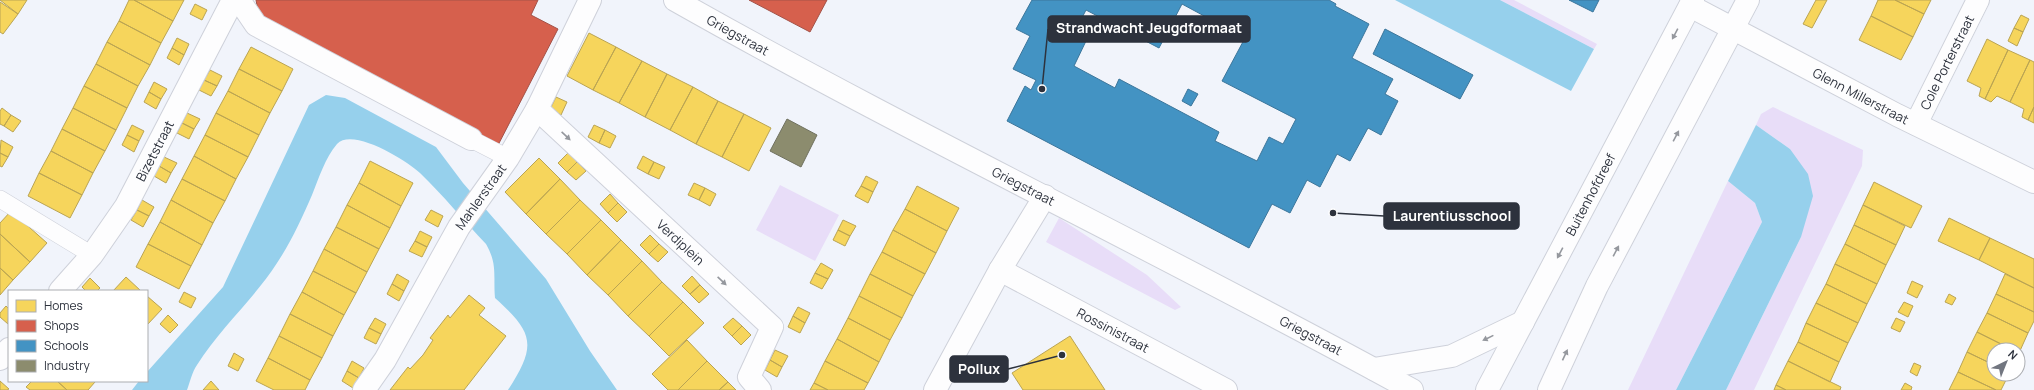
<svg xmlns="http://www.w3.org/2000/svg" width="2034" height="390" font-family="Manrope,sans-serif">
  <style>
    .green { fill: #e8ddf8 }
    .water { fill: #96d0ec }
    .homes { fill: #f6d55c; stroke: #baa453 }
    .shops { fill: #d6604d; stroke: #a35248 }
    .schools { fill: #4393c3; stroke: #3c769b; fill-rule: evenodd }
    .industry { fill: #8c8c6e; stroke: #70715f }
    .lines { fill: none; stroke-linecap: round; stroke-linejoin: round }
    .service-casing { stroke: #ced1da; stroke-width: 18 }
    .pedestrian-casing { stroke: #ced1da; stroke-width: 24 }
    .minor-casing { stroke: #ced1da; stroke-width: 24 }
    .tertiary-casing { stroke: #ced1da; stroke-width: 24 }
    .service { stroke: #fdfdfe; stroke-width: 17 }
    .pedestrian { stroke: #fdfdfe; stroke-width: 22 }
    .minor { stroke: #fdfdfe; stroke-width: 22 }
    .tertiary { stroke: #fdfdfe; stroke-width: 22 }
    .oneway { fill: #95989e }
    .labels { text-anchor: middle; stroke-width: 4; stroke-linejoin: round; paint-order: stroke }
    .street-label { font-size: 13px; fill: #2d323d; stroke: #fff }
    .leader { fill: none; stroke: #2d323d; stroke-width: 1.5 }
    .callout-dot { fill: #2d323d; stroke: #fff; stroke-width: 1.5 }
    .callout { fill: #2d323d; stroke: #2d323d; stroke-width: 1.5 }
    .callout-label { font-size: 14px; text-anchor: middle; font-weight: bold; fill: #fff }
  </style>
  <rect width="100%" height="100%" fill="#f1f4fb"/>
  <path class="green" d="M1500,0H1514L1597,44L1594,49Z
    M1773,107L1863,150L1862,166L1754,390H1726L1801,237L1790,149L1756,125L1761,114Z
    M1728,181L1755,203L1762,222L1676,390H1628Z
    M780,185L839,215L815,261L756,230Z
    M1059,218L1147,275L1181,307L1175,310L1046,242Z"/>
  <path class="water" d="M1395,0H1500L1594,49L1571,91Z
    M326,95L345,98L436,147L463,183L546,279L590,351L617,390H508C537,345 534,333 495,298C493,276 498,265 486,244C464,221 443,195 420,173C407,161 353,127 337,144C325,158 319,178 312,195C302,218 291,242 277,263C254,299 220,328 197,365C192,372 190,382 187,390H132L139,381H147V372L223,287L309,105Z
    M1756,125L1790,149L1808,174L1813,196L1801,237L1726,390H1676L1762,222L1755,203L1728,181Z"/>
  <path class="homes" d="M0,0H27L18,14Z
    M129,0H134L173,21L161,43L119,21Z
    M134,0H184L173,21Z
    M1816,0H1827L1812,28L1803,24Z
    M1878,0H1895L1924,14L1913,37L1871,16Z
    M1895,0H1931L1924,14Z
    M0,2L18,14L3,34L0,32Z
    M195,4L207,10L202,20L190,14Z
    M2021,15L2029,19L2023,32L2014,28Z
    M1871,16L1913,37L1901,60L1859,40Z
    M119,21L161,43L150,65L107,42Z
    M2014,28L2023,32L2017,46L2008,41Z
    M589,33L616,47L593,90L567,76Z
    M177,38L189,44L184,55L172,48Z
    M1987,39L2008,50L1985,99L1979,96L1981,88L1967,81Z
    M107,42L150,65L138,86L96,64Z
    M251,47L293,69L282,91L239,69Z
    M616,47L642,61L619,103L593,90Z
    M172,48L184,55L179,65L167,58Z
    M2008,50L2030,60L2010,102L1997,96L1991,102L1985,99Z
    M2030,60L2034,62V107L2028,120L2022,117L2024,109L2010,102Z
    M642,61L667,74L645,117L619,103Z
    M96,64L138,86L127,108L84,86Z
    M239,69L282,91L270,113L228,91Z
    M210,70L222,76L217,86L204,80Z
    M667,74L693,87L670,130L645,117Z
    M204,80L217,86L211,96L199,90Z
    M154,82L167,89L161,99L149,92Z
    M84,86L127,108L116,130L73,108Z
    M693,87L718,101L696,144L670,130Z
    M228,91L270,113L259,135L216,113Z
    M149,92L161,99L156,109L144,102Z
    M556,97L567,102L561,115L550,109Z
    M718,101L744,114L722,157L696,144Z
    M2034,107V123L2028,120Z
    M2,108L11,115L4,126L0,124V111Z
    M73,108L116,130L105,151L62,129Z
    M187,113L200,119L194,129L182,123Z
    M216,113L259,135L248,157L205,135Z
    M744,114L771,128L749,171L722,157Z
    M11,115L21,121L13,132L4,126Z
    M182,123L194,129L189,139L177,133Z
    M132,125L144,131L139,141L127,135Z
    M594,125L605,130L599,143L588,137Z
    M62,129L105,151L93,173L51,151Z
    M605,130L616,136L610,148L599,143Z
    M127,135L139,141L134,152L122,145Z
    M205,135L248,157L236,179L194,156Z
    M1,140L13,147L8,157L0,153Z
    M51,151L93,173L82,195L39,173Z
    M0,153L8,157L2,167L0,166Z
    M568,153L577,162L567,172L558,163Z
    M194,156L236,179L225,201L182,179Z
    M643,156L654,162L648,174L637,168Z
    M164,157L177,163L171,173L159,166Z
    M539,158L560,179L526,214L505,192Z
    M370,161L413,183L401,206L359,183Z
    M577,162L586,171L576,180L567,172Z
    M654,162L665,167L659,179L648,174Z
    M159,166L171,173L166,183L154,176Z
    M39,173L82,195L70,218L28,196Z
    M866,176L878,182L873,192L861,186Z
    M182,179L225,201L213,223L171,200Z
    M560,179L580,200L546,234L526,214Z
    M1874,182L1922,206L1911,228L1863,205Z
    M359,183L401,206L390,228L347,205Z
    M694,183L705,188L699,200L688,195Z
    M861,186L873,192L868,203L855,196Z
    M917,186L959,208L947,231L905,209Z
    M705,188L716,194L710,206L699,200Z
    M610,194L618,203L608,213L600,204Z
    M142,200L154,207L149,216L137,210Z
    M171,200L213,223L202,245L160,222Z
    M580,200L601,220L567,254L546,234Z
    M618,203L627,212L617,222L608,213Z
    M347,205L390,228L379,249L336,227Z
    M1863,205L1905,226L1896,245L1854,225Z
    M905,209L947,231L936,253L893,230Z
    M137,210L149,216L143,227L131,220Z
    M431,210L443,216L438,227L425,220Z
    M11,211L47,243L30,262L0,234V223Z
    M1949,218L1990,238L1979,260L1938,241Z
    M601,220L621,240L587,275L567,254Z
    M843,220L856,226L850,236L838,230Z
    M160,222L202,245L191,266L148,244Z
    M1854,225L1896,245L1886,265L1845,244Z
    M336,227L379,249L367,272L324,249Z
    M838,230L850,236L845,246L833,240Z
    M893,230L936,253L925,274L882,252Z
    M420,231L432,237L427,247L415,241Z
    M0,234L30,262L13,280L0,268Z
    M650,235L659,244L649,254L640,245Z
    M1990,238L2034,259V288L1979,260Z
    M621,240L642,261L608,295L587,275Z
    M415,241L427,247L422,257L409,251Z
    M148,244L191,266L179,289L136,267Z
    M659,244L668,252L658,262L649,254Z
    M1845,244L1886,265L1877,284L1835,264Z
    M324,249L367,272L356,293L313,271Z
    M882,252L925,274L913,296L870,274Z
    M642,261L662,282L628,316L608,295Z
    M821,263L833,270L828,279L815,273Z
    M1835,264L1877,284L1867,304L1826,284Z
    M0,268L13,280L0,295Z
    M313,271L356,293L344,315L302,292Z
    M815,273L828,279L822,289L810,283Z
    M397,274L409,281L404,291L392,284Z
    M870,274L913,296L902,318L859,296Z
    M2005,274L2034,288V312L1996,294Z
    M692,276L700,285L690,294L682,286Z
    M126,277L141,291H113Z
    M90,278L100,288L97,291H86L82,287Z
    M1912,281L1923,286L1917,298L1907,293Z
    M662,282L683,302L649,336L628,316Z
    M392,284L404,291L399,301L387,294Z
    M1826,284L1867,304L1858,323L1816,303Z
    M700,285L709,294L699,303L690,294Z
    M184,292L196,298L191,308L179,302Z
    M302,292L344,315L333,336L290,314Z
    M1949,294L1956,298L1952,305L1945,302Z
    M1996,294L2034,312V321L2028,333L1987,313Z
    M469,295L485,308L479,315L506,336L464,390H390L408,367L410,369L423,355L433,340L430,338L448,315L450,318Z
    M147,296L162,309L147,325Z
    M859,296L902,318L890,340L848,318Z
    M683,302L704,323L669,356L649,336Z
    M1904,302L1913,306L1908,317L1898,312Z
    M1816,303L1858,323L1848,343L1806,323Z
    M6,306L9,309L8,324L0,317V313Z
    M798,307L810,313L805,323L793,316Z
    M1987,313L2028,333L2019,353L2018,350H2013L1977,332Z
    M290,314L333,336L322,358L279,336Z
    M168,315L178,325L170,333L160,324Z
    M793,316L805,323L800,333L788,327Z
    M375,318L386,324L381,334L369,328Z
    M733,318L742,326L732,336L723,327Z
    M848,318L890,340L879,362L837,339Z
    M1896,318L1905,322L1900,332L1891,328Z
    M1806,323L1848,343L1839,362L1798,342Z
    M742,326L751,335L741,345L732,336Z
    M369,328L381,334L376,344L364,338Z
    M1977,332L2013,350H1994V365L1967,352Z
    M279,336L322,358L310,380L268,358Z
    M1070,336L1105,390H1023L1012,373Z
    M837,339L879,362L868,383L825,361Z
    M687,340L707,361L678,390H668L652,374Z
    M1798,342L1839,362L1830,382L1788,361Z
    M775,350L788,356L782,367L770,360Z
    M1967,352L1994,365V374H2009L2001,390H1996L1958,372Z
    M234,353L244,359L238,371L228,366Z
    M268,358L310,380L305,390H274L256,381Z
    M770,360L782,367L777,377L765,370Z
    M352,361L364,368L359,378L347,371Z
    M707,361L728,382L719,390H678Z
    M825,361L868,383L864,390H828L814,383Z
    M1788,361L1841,387L1840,390H1786L1776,385Z
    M1914,363L1921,366L1917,376L1910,372Z
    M347,371L359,378L353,388L342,381Z
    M1958,372L1996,390H1949Z
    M0,381L9,389L7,390H0Z
    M32,381H57L67,390H30L26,387Z
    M57,381H94L95,382L88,390H67Z
    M211,381L219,390H203Z
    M728,382L736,390H719Z
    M814,383L828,390H810Z
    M1905,383L1912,387L1911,390H1901Z
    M1776,385L1786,390H1774Z"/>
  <path class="shops" d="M256,0H538L531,15L558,29L496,149L261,26Z
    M749,0H827L810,32Z"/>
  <path class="schools" d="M1032,0H1329L1336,4L1335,6L1369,24L1352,58L1393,79L1385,94L1398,101L1381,135L1368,128L1350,161L1337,154L1320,187L1307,180L1290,213L1272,204L1249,248L1007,121L1025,86L1031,90L1036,80L1013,69L1030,36L1016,29ZM1182,4L1245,38L1222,81L1296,119L1283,144L1269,137L1257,161L1215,141L1219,132L1119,79L1115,88L1074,66L1086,41L1073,35L1086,10L1159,48Z
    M1569,0H1599L1593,12Z
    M1385,29L1473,75L1460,99L1373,54Z
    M1188,89L1198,94L1191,106L1182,101Z"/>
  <path class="industry" d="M787,119L817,135L801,167L770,151Z"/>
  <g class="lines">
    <g class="service-casing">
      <path id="service" d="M471,139L508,158
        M0,199L92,255"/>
    </g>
    <g class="pedestrian-casing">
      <path id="pedestrian" d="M239,0L256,25L471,139"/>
    </g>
    <g class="minor-casing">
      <g id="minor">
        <path id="s1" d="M675,0C917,137 1169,256 1412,390"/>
        <path id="s2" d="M1690,6L1897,115L2034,182"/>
        <path id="s3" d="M537,109L772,327L749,377L760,390"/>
        <path id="s4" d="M1916,124L1978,0"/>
        <path id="s5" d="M1000,270L1226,390"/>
        <path id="s6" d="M60,291L92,255L126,206L233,0"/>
        <path d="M0,359L9,349"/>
        <path d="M1374,369L1452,356L1523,322"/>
        <path id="s7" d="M364,390L385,360L459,227L508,158L537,109L590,0"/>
        <path d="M935,390L1000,270L1045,196"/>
      </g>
    </g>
    <g class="tertiary-casing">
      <g id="tertiary">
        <path id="s8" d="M1487,390L1693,0"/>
        <path d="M1549,390L1597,286L1748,0"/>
      </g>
    </g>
    <use href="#service" class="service"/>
    <use href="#pedestrian" class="pedestrian"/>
    <use href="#minor" class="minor"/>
    <use href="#tertiary" class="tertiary"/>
  </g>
  <defs><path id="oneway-solid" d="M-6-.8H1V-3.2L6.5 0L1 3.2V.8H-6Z"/></defs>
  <g class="oneway">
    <use href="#oneway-solid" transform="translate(1675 34) rotate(118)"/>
    <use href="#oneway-solid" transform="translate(566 136) rotate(43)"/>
    <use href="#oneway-solid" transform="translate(1676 136) rotate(-62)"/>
    <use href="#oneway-solid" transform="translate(1616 251) rotate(-62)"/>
    <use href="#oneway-solid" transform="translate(1560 253) rotate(118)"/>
    <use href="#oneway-solid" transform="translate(722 281) rotate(43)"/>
    <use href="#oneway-solid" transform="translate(1488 338) rotate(154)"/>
    <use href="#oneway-solid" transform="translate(1565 355) rotate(-65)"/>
  </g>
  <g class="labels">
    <g class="street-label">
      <text dy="5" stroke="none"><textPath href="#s1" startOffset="72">Griegstraat</textPath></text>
      <text dy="5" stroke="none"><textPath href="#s4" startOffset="69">Cole Porterstraat</textPath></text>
      <text dy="5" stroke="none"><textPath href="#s2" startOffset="193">Glenn Millerstraat</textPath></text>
      <text dy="5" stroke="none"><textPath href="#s6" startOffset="170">Bizetstraat</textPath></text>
      <text dy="5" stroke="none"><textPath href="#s1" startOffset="395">Griegstraat</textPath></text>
      <text dy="5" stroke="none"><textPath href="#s8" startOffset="221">Buitenhofdreef</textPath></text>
      <text dy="5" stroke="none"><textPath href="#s7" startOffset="226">Mahlerstraat</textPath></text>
      <text dy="5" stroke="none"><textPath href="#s3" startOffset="196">Verdiplein</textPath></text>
      <text dy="5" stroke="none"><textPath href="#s5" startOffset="128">Rossinistraat</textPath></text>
      <text dy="5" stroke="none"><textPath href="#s1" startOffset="719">Griegstraat</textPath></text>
    </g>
  </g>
  <path class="leader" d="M1042 89L1048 29M1333 213L1384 216M1062 355L1008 369"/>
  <g class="callout-dot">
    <circle cx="1042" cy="89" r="4"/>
    <circle cx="1333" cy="213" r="4"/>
    <circle cx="1062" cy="355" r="4"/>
  </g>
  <g class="callout">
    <rect x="1048" y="16" width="202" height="26" rx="4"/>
    <rect x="1384" y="203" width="135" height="26" rx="4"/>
    <rect x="950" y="356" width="58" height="26" rx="4"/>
  </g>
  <g class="callout-label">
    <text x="1149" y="33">Strandwacht Jeugdformaat</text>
    <text x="1452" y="221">Laurentiusschool</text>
    <text x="979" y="374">Pollux</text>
  </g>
  <rect x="8" y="290" width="140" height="92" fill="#ffffff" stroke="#abadb1"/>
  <rect x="16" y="300" width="20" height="12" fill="#f6d55c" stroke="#abadb1"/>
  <text x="44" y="310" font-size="12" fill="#2d323d">Homes</text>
  <rect x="16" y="320" width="20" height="12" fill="#d6604d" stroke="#abadb1"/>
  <text x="44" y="330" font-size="12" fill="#2d323d">Shops</text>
  <rect x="16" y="340" width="20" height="12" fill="#4393c3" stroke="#abadb1"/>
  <text x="44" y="350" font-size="12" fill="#2d323d">Schools</text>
  <rect x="16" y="360" width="20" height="12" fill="#8c8c6e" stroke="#abadb1"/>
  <text x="44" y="370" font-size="12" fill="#2d323d">Industry</text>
  <g transform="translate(2006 362) rotate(43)"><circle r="19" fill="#ffffff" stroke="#abadb1"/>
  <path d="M0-3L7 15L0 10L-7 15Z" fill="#727680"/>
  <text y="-6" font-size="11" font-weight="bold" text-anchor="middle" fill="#2d323d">N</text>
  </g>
</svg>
